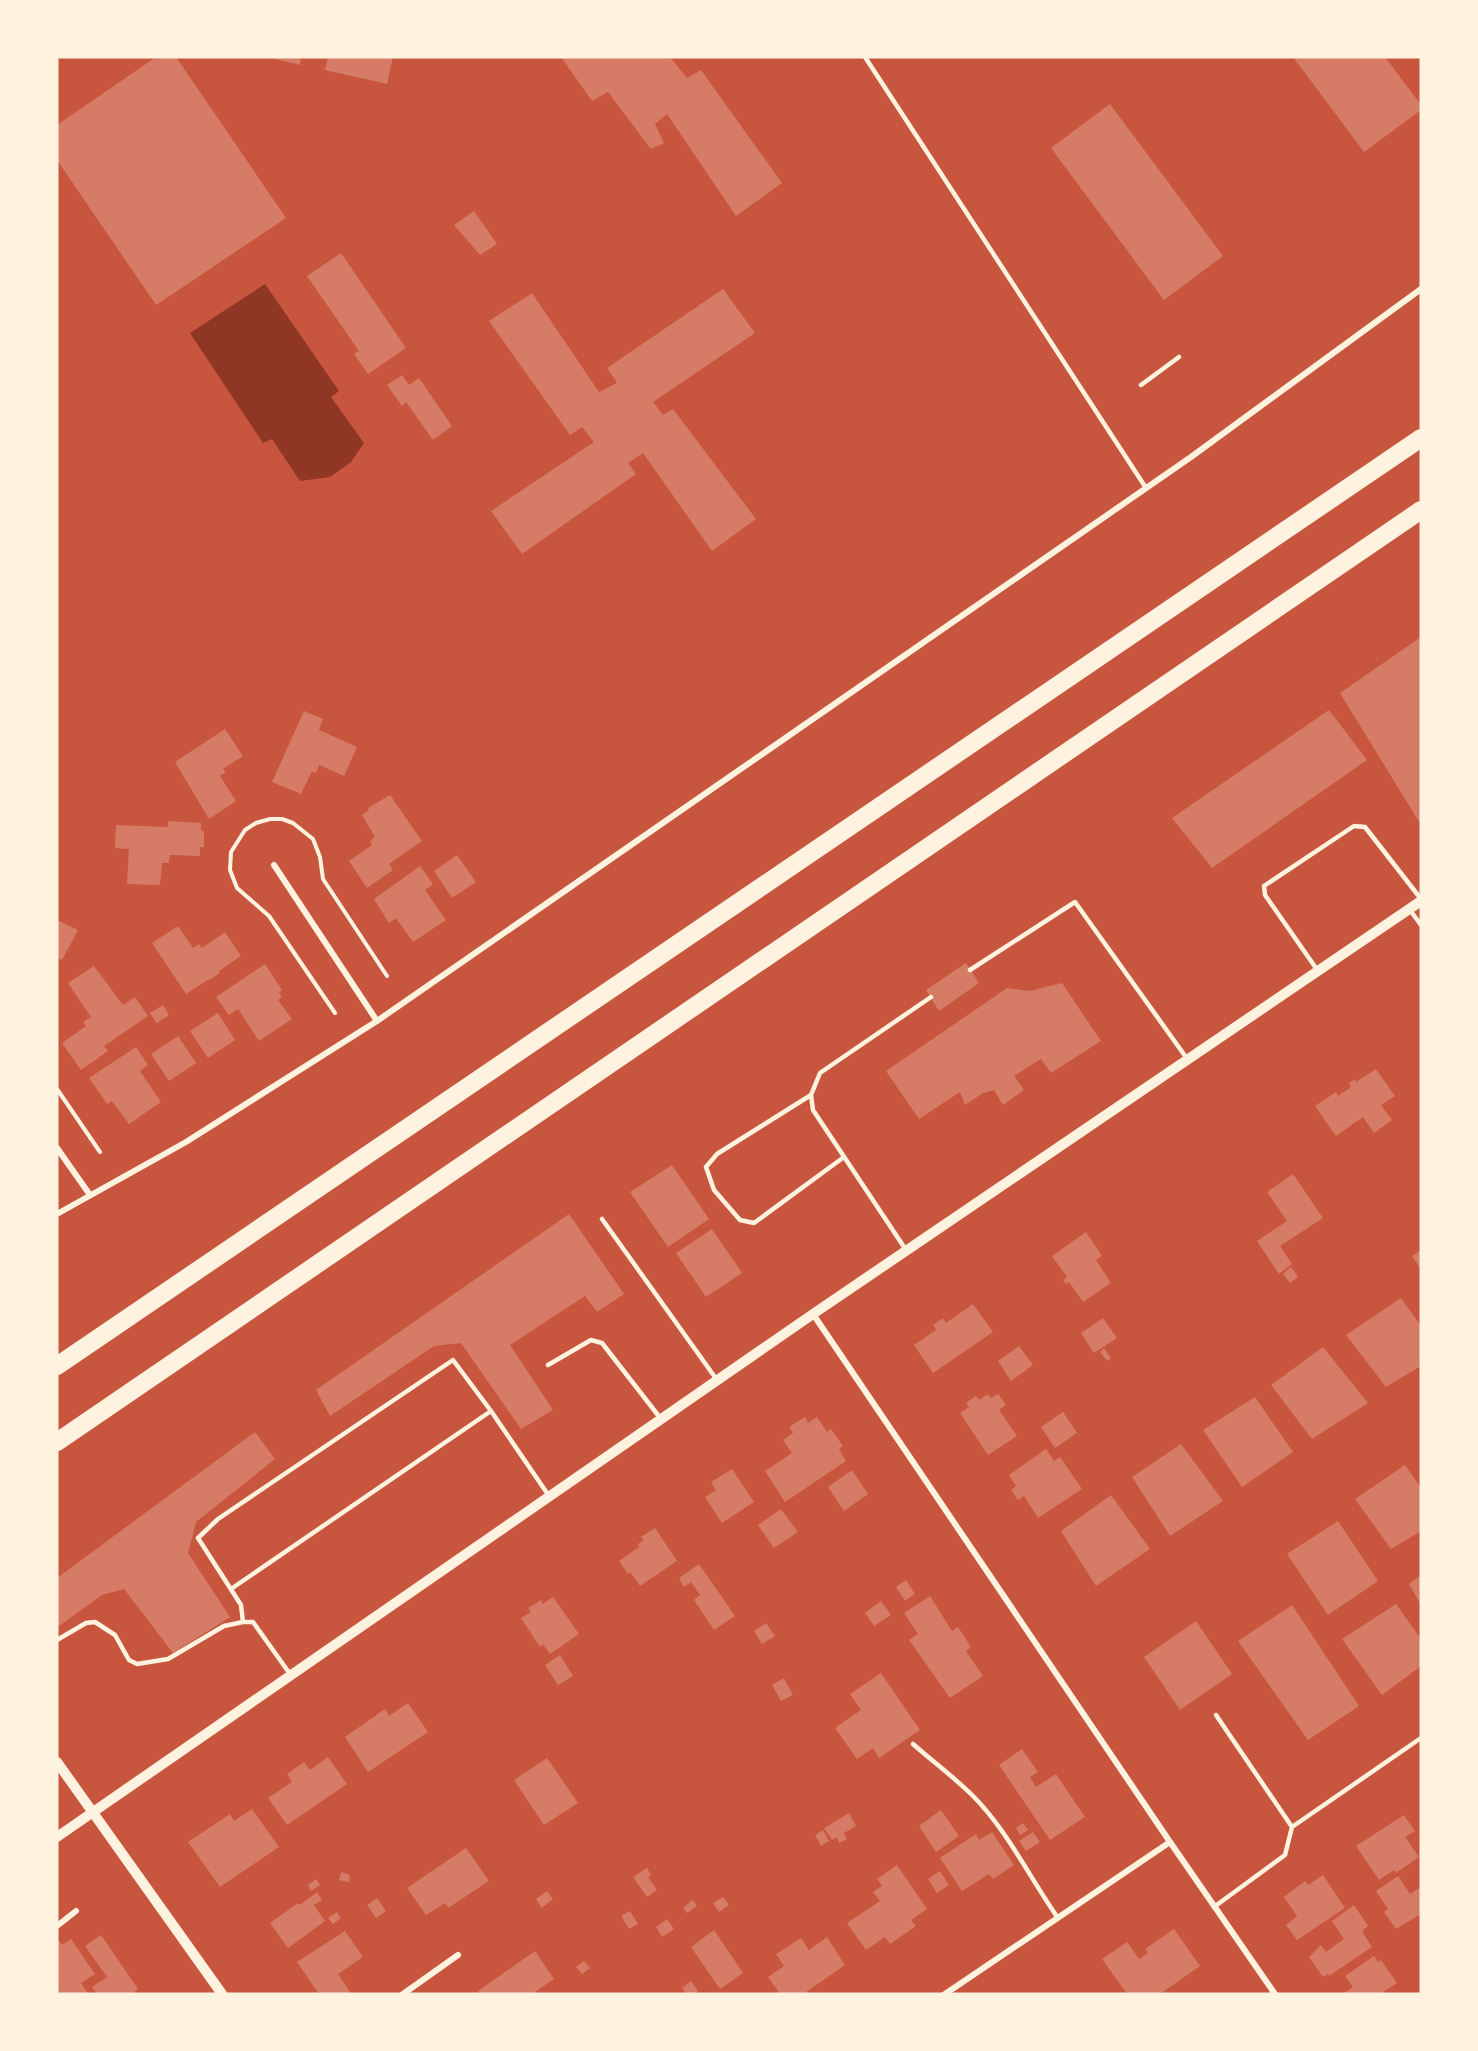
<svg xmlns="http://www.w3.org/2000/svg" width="1478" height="2051" font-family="Manrope,sans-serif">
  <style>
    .water { fill: #8f3625 }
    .building { fill: #d67c66 }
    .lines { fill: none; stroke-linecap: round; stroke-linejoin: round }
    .path { stroke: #fff3e0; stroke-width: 4 }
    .service { stroke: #fff3e0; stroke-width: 4.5 }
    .minor { stroke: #fff3e0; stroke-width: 6 }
    .tertiary { stroke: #fff3e0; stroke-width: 10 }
    .motorway { stroke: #fff3e0; stroke-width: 18 }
  </style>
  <rect width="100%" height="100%" fill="#c8553d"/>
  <path class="water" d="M265,284L339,391L331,397L364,443L351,462L330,477L300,481L272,439L263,443L190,333Z"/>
  <path class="building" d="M156,57H176L286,218L156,305L57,160V125Z
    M267,57H301L300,65Z
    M328,57H393L387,84L325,70Z
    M561,57H670L687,78L701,70L782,183L736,216L667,114L655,124L664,143L651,149L608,92L592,101Z
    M1293,57H1385L1421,105V110L1364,152Z
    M1110,104L1223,256L1164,300L1051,148Z
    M474,211L497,244L480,255L454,225Z
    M341,253L406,348L368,374L354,354L359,351L307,276Z
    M723,289L755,333L653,402L663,415L673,409L756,519L712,551L643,453L628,463L636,474L522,554L491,511L594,442L582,427L570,435L489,321L532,293L599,392L617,383L607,368Z
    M402,375L409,385L419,378L452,426L433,440L406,402L402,406L387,385Z
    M1421,637V825L1340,693Z
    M1329,710L1367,760L1212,868L1172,818Z
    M304,711L323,719L319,730L357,747L344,776L319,765L316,773L312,771L301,794L272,782Z
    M225,729L243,756L223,769L226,772L220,776L236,801L209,819L175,762Z
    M390,795L422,841L389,864L393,870L367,888L349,861L372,845L370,841L375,837L362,815L369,810L368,808Z
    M168,821L201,823V831H204V847H200V856L170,855L169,863H162L160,885L127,884L129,849L115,848L116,825L168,827Z
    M457,855L476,882L452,898L434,871Z
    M420,866L433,884L425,890L446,920L413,942L396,918L389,923L374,899Z
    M57,920L78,930L62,960L57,958Z
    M178,926L193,948L199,944L202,948L225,932L241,956L219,971L220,973L209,980V979L186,994L152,943Z
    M966,963L979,983L939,1011L926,990Z
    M265,964L282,990L279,993L282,997L278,1000L292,1019L259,1041L238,1009L229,1015L216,997Z
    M94,966L123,1005L135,997L148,1016L104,1046L108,1051L81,1070L62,1043L86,1026L83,1022L91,1017L68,983Z
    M1062,983L1101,1041L1051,1073L1041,1059L1014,1076L1024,1090L1003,1105L994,1090L983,1093L965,1105L960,1092L919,1119L886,1071L1007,988L1030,991Z
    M163,1005L169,1015L157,1023L150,1013Z
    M218,1013L235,1040L208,1058L190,1031Z
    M178,1036L196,1063L169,1081L151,1054Z
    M136,1047L148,1065L140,1071L161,1102L129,1124L112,1101L107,1104L89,1078Z
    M1376,1069L1395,1096L1381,1105L1392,1120L1374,1133L1363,1117L1336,1136L1315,1106L1336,1092L1338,1096L1351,1087L1349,1083L1355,1079L1356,1082Z
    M672,1165L709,1219L668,1247L630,1192Z
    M1293,1174L1323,1218L1280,1246L1292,1264L1279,1274L1257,1241L1287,1221L1267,1192Z
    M569,1214L624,1294L597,1312L585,1296L510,1345L553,1410L521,1429L461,1343L434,1346L330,1416L316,1390Z
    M712,1229L742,1273L706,1297L676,1253Z
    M1086,1232L1102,1256L1096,1260L1111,1283L1083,1302L1069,1282L1066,1284L1063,1280L1067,1277L1052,1256Z
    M1421,1250V1269L1412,1256Z
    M1291,1267L1298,1277L1290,1283L1283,1274Z
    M1401,1298L1421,1326V1366L1386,1387L1346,1335Z
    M973,1304L993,1332L933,1373L914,1345L936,1330L933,1325L943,1318L946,1323Z
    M1103,1318L1117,1338L1094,1353L1081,1333Z
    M1019,1346L1033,1365L1011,1381L998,1361Z
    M1323,1347L1368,1403L1312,1439L1271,1385Z
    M1104,1348L1111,1358L1107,1361L1100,1352Z
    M988,1394L991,1398L998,1394L1006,1405L999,1410L1017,1436L988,1455L960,1413L969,1407L966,1403L976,1396L979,1400Z
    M1255,1397L1293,1452L1242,1487L1203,1430Z
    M1063,1412L1077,1433L1055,1448L1041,1427Z
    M805,1417L808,1423L817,1417L827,1432L831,1429L843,1446L839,1449L846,1461L785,1502L765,1471L792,1453L783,1440L793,1433L789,1427Z
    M255,1432L275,1459L196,1522L188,1553L230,1617L173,1653L124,1589L102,1595L59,1626L57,1624V1578Z
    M1181,1444L1223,1501L1170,1536L1132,1477Z
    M1046,1449L1054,1461L1060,1457L1082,1489L1038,1518L1024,1496L1018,1500L1011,1490L1016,1486L1009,1475Z
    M1405,1465L1421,1488V1531L1391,1549L1355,1499Z
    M732,1469L754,1502L722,1523L705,1497L716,1490L711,1482Z
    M852,1470L868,1494L844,1511L828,1487Z
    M1111,1495L1150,1549L1096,1586L1061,1531Z
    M781,1509L798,1532L774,1548L758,1525Z
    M1338,1521L1378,1581L1328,1615L1287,1554Z
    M655,1528L677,1561L640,1586L630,1572L628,1574L619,1561L639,1547L638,1544L644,1540L641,1537Z
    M699,1564L735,1616L714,1630L694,1600L700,1595L691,1582L684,1587L679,1578Z
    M1421,1575V1605L1409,1584Z
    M906,1580L915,1594L905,1601L896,1587Z
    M930,1596L952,1631L958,1627L971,1647L966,1651L983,1676L950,1698L909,1640L918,1634L904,1613Z
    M553,1597L579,1634L550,1654L543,1644L540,1647L521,1618L531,1612L528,1608L541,1600L543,1604Z
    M881,1601L891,1615L874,1626L865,1613Z
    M1396,1604L1421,1639V1666L1382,1695L1342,1639Z
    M1292,1605L1359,1706L1308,1740L1238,1641Z
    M1196,1621L1232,1674L1180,1710L1144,1657Z
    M766,1623L775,1636L762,1644L754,1631Z
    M560,1655L573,1676L558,1685L545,1665Z
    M881,1673L920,1730L879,1758L873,1748L857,1759L835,1728L861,1710L850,1694Z
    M784,1678L793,1695L781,1701L772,1685Z
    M408,1703L428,1732L368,1772L345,1737L385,1709L389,1716Z
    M1022,1749L1038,1772L1030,1777L1036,1787L1056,1774L1085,1817L1050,1840L999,1765Z
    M328,1757L347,1784L287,1825L268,1798L292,1782L287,1774L304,1762L310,1770Z
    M547,1758L578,1803L544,1825L514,1780Z
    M252,1809L279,1847L220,1887L188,1842L230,1814L234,1821Z
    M941,1810L959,1836L936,1852L919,1826Z
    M849,1813L856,1826L844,1833L847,1839L839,1843L837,1837L832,1840L824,1828Z
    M1404,1815L1415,1831L1405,1837L1419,1857L1396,1873L1394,1870L1379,1880L1356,1846Z
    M1023,1823L1028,1830L1020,1835L1016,1828Z
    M823,1830L829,1841L821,1846L815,1835Z
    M992,1832L1014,1865L993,1879L989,1874L962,1891L940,1858L976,1834L979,1840Z
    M1033,1832L1040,1842L1026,1851L1019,1841Z
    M466,1848L489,1881L448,1908L445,1903L426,1915L407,1888Z
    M897,1865L927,1909L911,1920L916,1926L890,1944L885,1937L866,1950L847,1923L880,1901L873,1892L882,1886L877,1879Z
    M647,1868L651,1875L648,1877L657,1890L647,1897L633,1877Z
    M940,1871L949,1885L937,1893L928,1879Z
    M341,1872L350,1875L349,1882L339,1880Z
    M1323,1875L1345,1908L1297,1940L1286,1925L1297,1916L1284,1897L1305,1881L1308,1885Z
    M1398,1876L1410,1894L1421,1887V1914L1396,1929L1384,1912L1388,1909L1376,1891Z
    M316,1879L320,1885L311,1891L308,1885Z
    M547,1891L553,1899L542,1908L536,1899Z
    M317,1892L322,1900L314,1905L325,1921L288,1948L270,1923L298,1903L300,1905Z
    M723,1897L729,1905L719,1912L713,1903Z
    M377,1898L386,1911L376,1918L367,1905Z
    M693,1900L697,1906L687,1913L683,1908Z
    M1354,1905L1368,1926L1362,1931L1372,1947L1329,1976L1328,1974L1323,1977L1309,1957L1321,1945L1326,1952L1344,1939L1332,1921Z
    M630,1911L638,1924L629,1929L621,1916Z
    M337,1912L341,1918L333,1924L328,1918Z
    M667,1919L674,1929L662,1937L656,1927Z
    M1174,1929L1200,1966L1160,1994H1127L1102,1959L1127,1942L1139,1959L1148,1953L1145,1949Z
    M714,1930L743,1973L720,1989L691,1947Z
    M345,1931L363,1957L338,1974L350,1992L347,1994H319L297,1962Z
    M101,1935L138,1989L132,1994H97L92,1987L107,1977L85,1946Z
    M827,1937L845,1965L806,1992L807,1994H780L768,1977L784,1966L776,1954L801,1938L809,1950Z
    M57,1938L62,1945L71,1939L95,1974L81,1983L87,1992L84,1994H60L57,1989Z
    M535,1951L554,1979L532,1994H481L478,1991Z
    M1374,1956L1378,1962L1381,1960L1397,1983L1380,1994H1343L1353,1987L1345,1976Z
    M584,1961L590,1968L582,1974L576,1967Z
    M691,1981L698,1991L694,1994H686L682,1988Z"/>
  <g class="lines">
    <path class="path" d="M335,1013L269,916L237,888L230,870L231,852L245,830L256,823L270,819H282L293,823L313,839L320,857L323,879L387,976
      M57,1089L100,1152"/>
    <path class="service" d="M865,57L1146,488
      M1141,385L1179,357
      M1410,910L1421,925
      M970,970L1075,902L1188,1060
      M1318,971L1265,895L1264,886L1354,826L1365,827L1421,899
      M811,1095L717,1154L706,1167L714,1190L740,1220L754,1223L844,1157
      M602,1219L717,1380
      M906,1250L813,1110L811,1095L820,1073L931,997
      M548,1365L591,1340L602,1343L661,1419
      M231,1589L491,1411L549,1496
      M243,1622L241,1605L198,1538L218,1519L453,1360L491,1411
      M57,1640L86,1623L95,1622L115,1635L129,1660L137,1664L168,1659L224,1626L243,1622H253L290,1674
      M1216,1715L1292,1827
      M913,1744C932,1761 954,1777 973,1796C1007,1830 1030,1878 1058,1918
      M1214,1907L1285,1855L1292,1827L1421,1738"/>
    <path class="minor" d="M274,865L377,1021
      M57,1148L90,1195
      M57,1214L186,1142L377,1021L1191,457L1421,289
      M813,1314L1170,1842L1275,1994
      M57,1926L76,1911
      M403,1994L458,1955
      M945,1994L1170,1842"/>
    <path class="tertiary" d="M57,1762L222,1994
      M57,1837L813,1314L1421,901"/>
    <path class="motorway" d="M57,1366L1421,438
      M57,1442L1421,510"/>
  </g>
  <rect width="1478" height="2051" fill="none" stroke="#fff3e0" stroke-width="117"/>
</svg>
